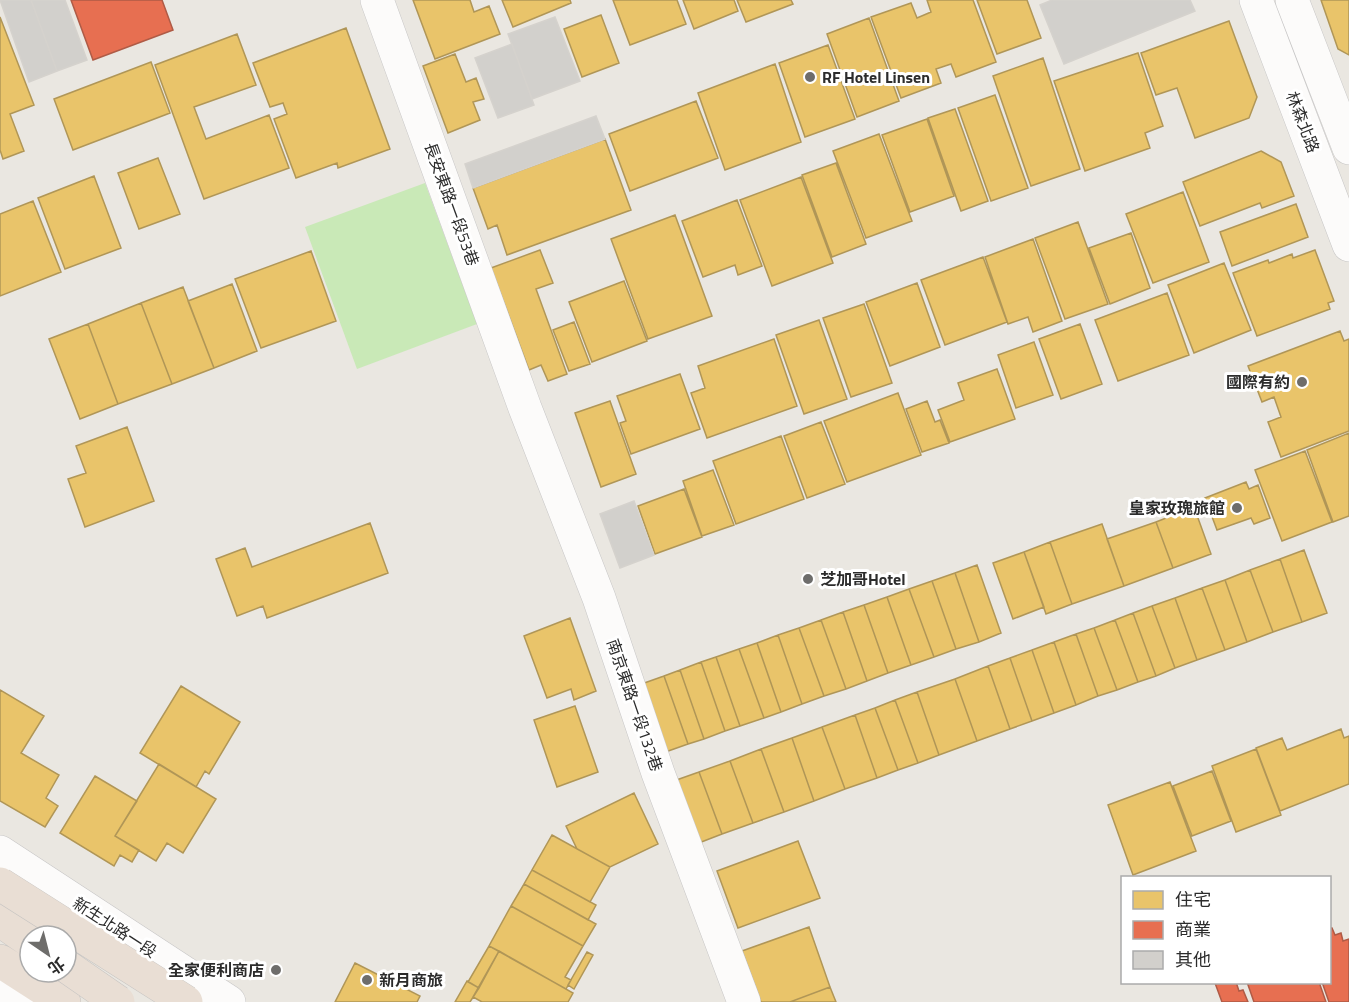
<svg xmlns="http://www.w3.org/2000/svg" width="1349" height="1002" font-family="'Titillium Web','Noto Sans TC',sans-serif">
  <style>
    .green { fill: #c9e9b7 }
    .homes { fill: #e9c46a; stroke: #b09657; stroke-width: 1.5 }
    .shops { fill: #e76f51; stroke: #af5b46; stroke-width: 1.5 }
    .building { fill: #d2d0cc; stroke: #d5d2cd; stroke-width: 1.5 }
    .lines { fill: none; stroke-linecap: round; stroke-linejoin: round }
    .minor-casing { stroke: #c7c6c6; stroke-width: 34 }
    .highway-casing { stroke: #c6c4c2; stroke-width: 34 }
    .minor { stroke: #fcfbfa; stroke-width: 33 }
    .highway { stroke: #e9ded4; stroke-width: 33 }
    .highway-bridge-casing { stroke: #c6c4c2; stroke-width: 34; stroke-linecap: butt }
    .highway-bridge { stroke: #e9ded4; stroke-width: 33 }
    .poi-dot { fill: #6e6d6b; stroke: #fff; stroke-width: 2 }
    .labels { text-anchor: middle; stroke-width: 6; stroke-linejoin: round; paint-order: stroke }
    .poi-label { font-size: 16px; font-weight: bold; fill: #2c2c2c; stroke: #fff; text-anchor: start }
    .street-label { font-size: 16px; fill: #2c2c2c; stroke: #fff }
  </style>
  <rect width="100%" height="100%" fill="#eae7e1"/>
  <path class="green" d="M425,183L477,324L357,369L305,227Z"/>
  <path class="homes" d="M413,0H470L474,12L489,6L500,34L435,59Z
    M502,0H570L571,3L513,27Z
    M613,0H677L686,24L630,45Z
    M683,0H734L738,11L694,29Z
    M737,0H791L793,4L746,22Z
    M927,0H973L996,62L956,77L951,64L936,69L941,83L901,98L871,17L911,3L917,18L931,12Z
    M977,0H1027L1041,38L997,54Z
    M1321,0H1349V55L1338,49Z
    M601,15L619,63L582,77L564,29Z
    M0,17L34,105L10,114L24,151L3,159L0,150Z
    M869,18L899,101L857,117L827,34Z
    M1229,21L1257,97L1249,118L1195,138L1177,88L1156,95L1141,53Z
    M346,28L390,149L338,168L337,163L296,178L274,119L287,114L283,103L270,107L253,63Z
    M237,34L256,85L194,107L206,139L269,115L289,168L204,199L155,65Z
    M828,45L855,119L805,137L779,63Z
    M1138,53L1163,126L1145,133L1150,148L1085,171L1054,81Z
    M455,54L466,82L476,78L484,99L473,102L480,120L448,133L423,66Z
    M1043,58L1080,169L1031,186L993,76Z
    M151,62L170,113L73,150L54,99Z
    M775,64L801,142L725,170L698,93Z
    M995,95L1028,188L991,201L958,108Z
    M696,101L718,158L630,191L609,134Z
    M955,109L988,201L961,211L928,118Z
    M927,119L954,196L910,212L882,135Z
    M879,134L912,221L866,238L833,151Z
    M605,139L631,210L507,255L497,225L488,229L473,188Z
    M1261,151L1281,162L1294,196L1262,208L1260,203L1200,226L1183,182Z
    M158,158L180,214L139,229L118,173Z
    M836,163L866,244L832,257L802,175Z
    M94,176L121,248L65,269L38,198Z
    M801,177L833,263L772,286L740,200Z
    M1183,192L1209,262L1153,283L1126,214Z
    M737,200L762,266L738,275L735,265L703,277L682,221Z
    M33,201L61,272L0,296V214Z
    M1296,204L1308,237L1232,266L1220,232Z
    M675,215L712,316L648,339L611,239Z
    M1078,222L1108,304L1065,319L1035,238Z
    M1131,233L1150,288L1110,304L1089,248Z
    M1033,239L1062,321L1033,332L1028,317L1008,324L985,257Z
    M540,250L553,283L536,289L567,374L548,381L541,365L529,370L491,268Z
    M1315,250L1334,301L1328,303L1330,309L1257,336L1233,273L1268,260L1269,263L1292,254L1293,258Z
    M311,251L336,321L261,348L235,279Z
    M983,257L1007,322L945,345L921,280Z
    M1224,263L1251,330L1194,353L1168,285Z
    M624,281L647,341L592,362L569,302Z
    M917,283L940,347L890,366L866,302Z
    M232,284L257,351L214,368L188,301Z
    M183,287L214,368L172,384L141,303Z
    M1167,293L1189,355L1118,381L1095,320Z
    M141,303L172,384L118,404L88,324Z
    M864,304L892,383L851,397L823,318Z
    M819,320L847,399L804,414L776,335Z
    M574,322L590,364L569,371L553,330Z
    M88,324L118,404L80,419L49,339Z
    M1080,324L1102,384L1061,399L1039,339Z
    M1340,331L1344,341L1349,339V431L1281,457L1268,422L1281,417L1274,397L1262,402L1248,366Z
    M774,339L797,406L707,438L691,393L705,388L698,366Z
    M1034,342L1053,395L1016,408L998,355Z
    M997,369L1015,419L950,442L938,410L964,400L958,383Z
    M680,374L700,429L631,454L620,423L626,421L617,396Z
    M898,393L921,455L847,482L824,421Z
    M610,401L636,474L601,487L575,413Z
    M927,401L935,422L940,420L949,443L922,452L906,409Z
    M821,422L845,484L807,498L784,436Z
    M127,427L154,501L85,527L68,479L86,473L76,446Z
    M1349,433V516L1333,522L1307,450Z
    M781,436L804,499L736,524L713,461Z
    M1305,451L1332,522L1282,541L1255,470Z
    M713,470L734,525L702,536L683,481Z
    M1246,482L1249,489L1258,485L1270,518L1254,524L1251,518L1217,530L1205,498Z
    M684,489L702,537L655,554L638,506Z
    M1194,507L1211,554L1173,568L1156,522Z
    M1156,522L1173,568L1124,586L1107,539Z
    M370,523L388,573L267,618L263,606L237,616L216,559L245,548L252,567Z
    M1102,524L1124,586L1072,604L1050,542Z
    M1050,542L1072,604L1046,614L1024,552Z
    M1304,550L1327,613L1302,622L1280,559Z
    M1024,552L1044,607L1013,619L993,563Z
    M1280,559L1302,622L1273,632L1250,570Z
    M977,565L1001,633L979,642L955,573Z
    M1250,570L1273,632L1247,642L1225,580Z
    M955,573L979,642L956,649L932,581Z
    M1225,580L1247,642L1225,650L1202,588Z
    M932,581L956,649L934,657L909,589Z
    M1202,588L1225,650L1197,660L1175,598Z
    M909,589L934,657L911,665L887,597Z
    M887,597L911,665L888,673L864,605Z
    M1175,598L1197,660L1175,668L1152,606Z
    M864,605L888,673L867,681L843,612Z
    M1152,606L1175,668L1156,676L1133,613Z
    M843,612L867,681L846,689L821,620Z
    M1133,613L1156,676L1138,682L1115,620Z
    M570,618L596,691L574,700L571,689L547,698L524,636Z
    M821,620L846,689L824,696L799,628Z
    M1115,620L1138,682L1117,690L1094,628Z
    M799,628L824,696L802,704L778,635Z
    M1094,628L1117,690L1098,696L1076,634Z
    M1076,634L1098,696L1076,705L1054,642Z
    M778,635L802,704L781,712L757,643Z
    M1054,642L1076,705L1054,713L1032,650Z
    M757,643L781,712L764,718L739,649Z
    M739,649L764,718L740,726L716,657Z
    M1032,650L1054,713L1032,721L1010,658Z
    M716,657L740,726L725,731L701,662Z
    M1010,658L1032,721L1010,729L988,666Z
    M701,662L725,731L704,739L680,670Z
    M988,666L1010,729L977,741L955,679Z
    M680,670L704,739L688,744L664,676Z
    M664,676L688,744L657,755L633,687Z
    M955,679L977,741L939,755L917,692Z
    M181,686L240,722L209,774L205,771L196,787L140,753Z
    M0,690L44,716L21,753L59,775L46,798L58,806L45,827L0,801Z
    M917,692L939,755L918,763L895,700Z
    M895,700L918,763L898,770L875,708Z
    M575,706L598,772L557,787L534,720Z
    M875,708L898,770L877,778L855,715Z
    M855,715L877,778L845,789L822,727Z
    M822,727L845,789L814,801L792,738Z
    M1341,729L1344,738L1349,736V784L1280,811L1256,748L1282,738L1287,750Z
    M792,738L814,801L784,812L761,749Z
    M761,749L784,812L753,823L730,761Z
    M1256,749L1281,815L1236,832L1212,766Z
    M730,761L753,823L722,834L699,772Z
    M159,764L216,799L183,853L167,843L156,861L115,836Z
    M1212,771L1231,821L1192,836L1173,786Z
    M699,772L722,834L691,846L668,783Z
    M95,776L137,801L115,836L139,850L132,862L120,855L114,866L60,833Z
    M1170,782L1196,851L1133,875L1108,805Z
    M634,793L658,844L610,867L577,849L566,826Z
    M552,835L610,867L590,902L532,870Z
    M798,841L820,898L738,928L717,871Z
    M532,870L596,905L588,920L524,884Z
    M524,884L596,924L583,946L511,906Z
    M511,906L583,946L565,977L571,980L566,989L489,946Z
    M809,927L830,987L790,1002H761L742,951Z
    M489,946L499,951L479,988L468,982Z
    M499,951L573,993L568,1002H482L473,997Z
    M587,952L593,955L574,989L568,985Z
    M355,963L420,996L417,1002H335Z
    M467,981L479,988L470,1002H455Z
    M830,987L836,1002H790Z"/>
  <path class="shops" d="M71,0H162L173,30L93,60Z
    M1330,928H1332L1335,935L1341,933L1343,941L1349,939V1002H1329L1322,982H1330Z
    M1236,982L1239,991L1243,990L1248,1002H1222L1215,983Z
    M1247,982H1319L1326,1002H1254Z"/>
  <path class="building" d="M0,0H31L57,71L29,82Z
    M31,0H65L87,60L57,71Z
    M1052,0H1190L1195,11L1064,64L1040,5Z
    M555,17L580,81L532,99L508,34Z
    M512,44L534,105L498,118L475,58Z
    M596,116L605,139L473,188L465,164Z
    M634,501L654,555L620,568L600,514Z"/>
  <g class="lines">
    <g class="minor-casing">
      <path id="minor" d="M377,0L525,408L599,598L658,773L744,1002
        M1256,0L1349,245
        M1292,0L1349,148
        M0,852L229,1002
        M0,989L20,1002"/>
    </g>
    <g class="highway-casing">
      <path id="highway" d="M0,920L30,941
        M0,961L64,1002"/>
    </g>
    <use href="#minor" class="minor"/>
    <use href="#highway" class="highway"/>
    <g class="highway-bridge-casing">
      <path id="highway-bridge" d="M0,884L186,1002
        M66,966L118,1002"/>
    </g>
    <use href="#highway-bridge" class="highway-bridge"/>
  </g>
  <g class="poi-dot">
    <circle cx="810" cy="77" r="6"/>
    <circle cx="1302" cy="382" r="6"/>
    <circle cx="1237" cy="508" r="6"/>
    <circle cx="808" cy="579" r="6"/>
    <circle cx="276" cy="970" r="6"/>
    <circle cx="367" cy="980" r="6"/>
  </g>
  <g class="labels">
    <g class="poi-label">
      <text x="822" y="83">RF Hotel Linsen</text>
      <text x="1290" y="388" text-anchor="end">國際有約</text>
      <text x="1225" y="514" text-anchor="end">皇家玫瑰旅館</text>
      <text x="820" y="585">芝加哥Hotel</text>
      <text x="264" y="976" text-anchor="end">全家便利商店</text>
      <text x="379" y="986">新月商旅</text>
    </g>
    <g class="street-label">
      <text transform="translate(1303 122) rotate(69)" y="6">林森北路</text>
      <text transform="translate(452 204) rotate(70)" y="6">長安東路一段53巷</text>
      <text transform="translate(635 705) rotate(71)" y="6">南京東路一段132巷</text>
      <text transform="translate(115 927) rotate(33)" y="6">新生北路一段</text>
    </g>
  </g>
  <rect x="1121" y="876" width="210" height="108" fill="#ffffff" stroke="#ababab" stroke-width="1.5"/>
  <rect x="1133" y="891" width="30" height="18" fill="#e9c46a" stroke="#ababab" stroke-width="1.5"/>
  <text x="1175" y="906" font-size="18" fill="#2c2c2c">住宅</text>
  <rect x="1133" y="921" width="30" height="18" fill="#e76f51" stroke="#ababab" stroke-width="1.5"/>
  <text x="1175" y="936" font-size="18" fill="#2c2c2c">商業</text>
  <rect x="1133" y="951" width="30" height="18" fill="#d2d0cc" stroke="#ababab" stroke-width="1.5"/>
  <text x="1175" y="966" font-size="18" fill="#2c2c2c">其他</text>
  <g transform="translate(48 954) rotate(145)"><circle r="28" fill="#ffffff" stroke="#ababab" stroke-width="1.5"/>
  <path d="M0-4.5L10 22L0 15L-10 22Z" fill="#6e6d6b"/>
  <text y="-9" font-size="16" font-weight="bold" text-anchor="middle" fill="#2c2c2c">北</text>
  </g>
</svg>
